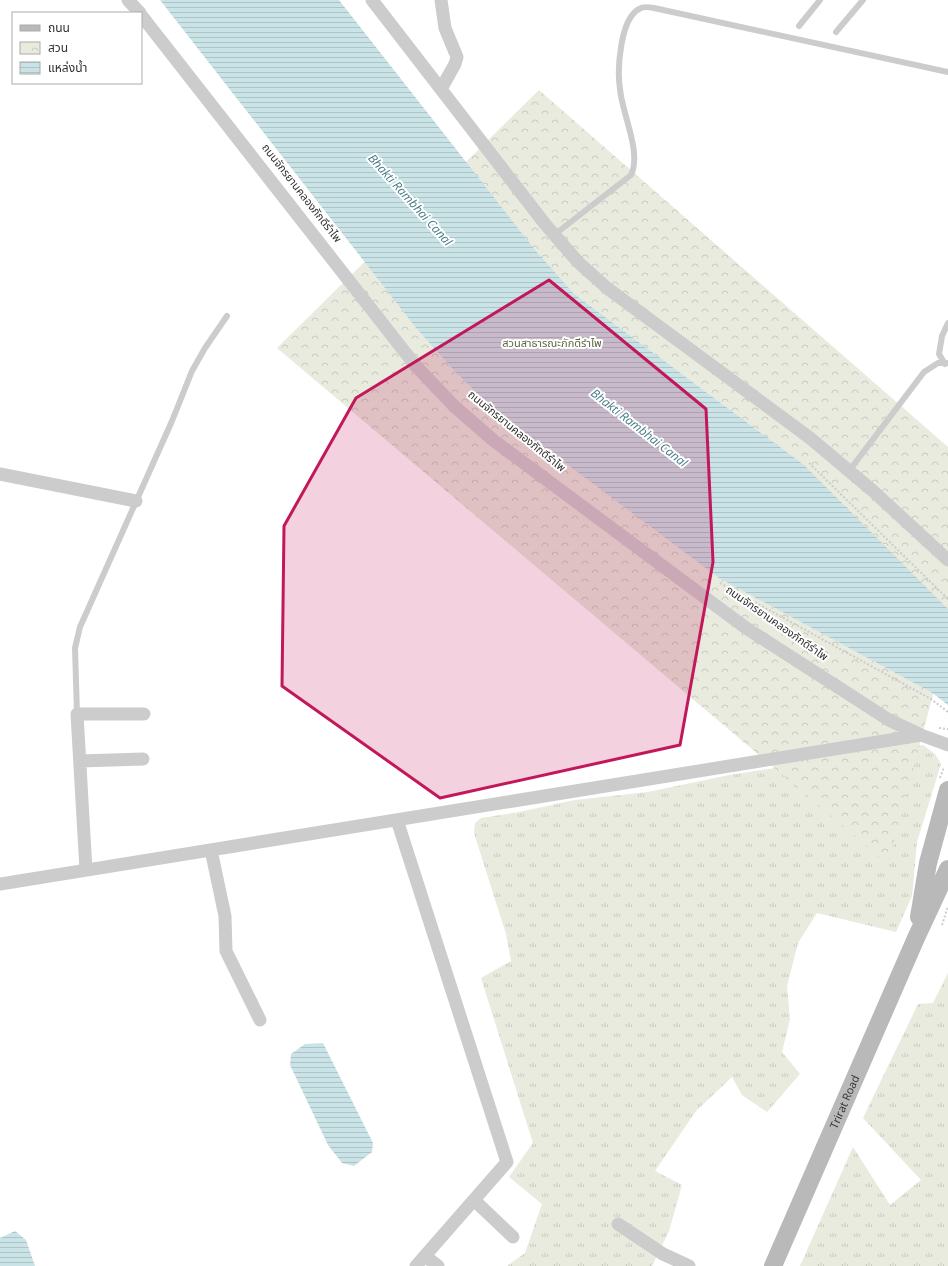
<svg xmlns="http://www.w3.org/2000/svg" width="948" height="1266" font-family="'Open Sans','Noto Sans Thai',sans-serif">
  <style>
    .grass { fill: url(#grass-tufts) }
    .park { fill: url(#park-crowns) }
    .water { fill: url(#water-rules) }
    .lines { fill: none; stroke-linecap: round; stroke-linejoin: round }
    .path { stroke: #ccc; stroke-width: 2; stroke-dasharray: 2 2; stroke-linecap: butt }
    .lane { stroke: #ccc; stroke-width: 6 }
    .street { stroke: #ccc; stroke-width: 13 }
    .secondary { stroke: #b9b9b9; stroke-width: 18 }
    .marked { fill: #c2185b; fill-opacity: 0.2; stroke: #c2185b; stroke-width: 3; stroke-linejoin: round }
    .labels { text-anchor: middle; stroke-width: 4; stroke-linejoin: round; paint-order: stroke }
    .street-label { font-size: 11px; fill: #2f2f2f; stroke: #fff }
    .park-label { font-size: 11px; fill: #5c6740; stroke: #fff }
    .water-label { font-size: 12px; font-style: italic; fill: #417a84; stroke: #fff }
  </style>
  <defs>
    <pattern id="grass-tufts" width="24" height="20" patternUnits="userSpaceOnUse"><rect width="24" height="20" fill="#e8ebde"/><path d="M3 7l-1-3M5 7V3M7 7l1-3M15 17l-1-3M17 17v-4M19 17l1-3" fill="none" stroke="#c7cabf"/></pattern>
    <pattern id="park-crowns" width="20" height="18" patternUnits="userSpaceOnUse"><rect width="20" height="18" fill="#e8ebde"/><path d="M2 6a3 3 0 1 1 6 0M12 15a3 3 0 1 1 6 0" fill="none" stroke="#c7cabf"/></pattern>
    <pattern id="water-rules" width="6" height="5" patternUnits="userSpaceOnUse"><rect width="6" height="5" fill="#c9e3e7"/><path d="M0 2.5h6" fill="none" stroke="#adc3c6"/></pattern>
  </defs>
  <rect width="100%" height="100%" fill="#fff"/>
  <path class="grass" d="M923,745L935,754L941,764L917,842L912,896L896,932L817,913L798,943L787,986L790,1019L782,1052L800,1074L767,1112L742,1095L732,1077L696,1111L655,1171L682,1185L669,1231L652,1266H507L525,1253L542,1204L509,1177L533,1143L481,978L511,961L506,934L474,833L475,823L481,818L519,812L575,800L648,792L729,775Z
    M948,973V1266H800L853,1147L890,1205L921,1180L863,1118L918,1004L933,1003Z"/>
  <path class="park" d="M539,90L948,447V638L888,864L277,348Z"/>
  <path class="water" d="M160,0H339L535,250L574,294L804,465L948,609V705L931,692L719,578L492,408L451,367L417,329Z
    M323,1043L373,1143L372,1152L354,1166L342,1163L328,1145L290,1065L291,1054L305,1044Z
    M15,1231L26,1240L35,1266H0V1238Z"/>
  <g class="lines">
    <path class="path" d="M809,463L948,599
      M720,583L931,699L948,712
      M939,728L948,729
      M940,778L944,767
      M942,925L948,906"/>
    <path class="lane" d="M799,26L820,0
      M836,32L863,0
      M554,235L631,175C642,152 622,114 620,89C617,70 620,19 639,9C643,6 649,7 654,8L948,72
      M945,364L939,354L942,336L948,323
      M849,471L924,372L938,363H948
      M77,714L75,648L80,627L172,421L192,371L205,348L227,316"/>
    <path class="street" d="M128,0L140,13
      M372,0L545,224L578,262L607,288L810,438L873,491L948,560
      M141,15L415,365L454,406L493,440L746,628L889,720L921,735
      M441,89L455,64L457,57L445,28L441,0
      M0,474L136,501
      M80,761L143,759
      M397,820L507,1162L416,1266
      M211,850L225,916L226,951L260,1020
      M86,870L77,714H144
      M0,884L921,735L948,745
      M474,1200L513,1237
      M618,1224L663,1254L689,1266
      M425,1256L438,1266"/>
    <g class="secondary">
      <path d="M919,917L928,863L948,790"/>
      <path id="s1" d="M773,1266L916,938L948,869"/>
    </g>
  </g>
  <path class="marked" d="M549,280L706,409L713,562L680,745L440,798L282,686L284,526L356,398Z"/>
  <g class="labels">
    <g class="street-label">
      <text transform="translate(302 193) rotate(52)" y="4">ถนนจักรยานคลองภักดีรำไพ</text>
      <text transform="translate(517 431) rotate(39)" y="4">ถนนจักรยานคลองภักดีรำไพ</text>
      <text transform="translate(777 623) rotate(35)" y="4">ถนนจักรยานคลองภักดีรำไพ</text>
      <text dy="4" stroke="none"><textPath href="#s1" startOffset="179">Trirat Road</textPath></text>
    </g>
    <g class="park-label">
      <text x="552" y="347">สวนสาธารณะภักดีรำไพ</text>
    </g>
    <g class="water-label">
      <text transform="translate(410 200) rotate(48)" y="4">Bhakti Rambhai Canal</text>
      <text transform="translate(639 428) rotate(38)" y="4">Bhakti Rambhai Canal</text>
    </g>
  </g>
  <rect x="12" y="12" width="130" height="72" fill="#ffffff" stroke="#acacac"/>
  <rect x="20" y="25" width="20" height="6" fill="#b9b9b9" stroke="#acacac"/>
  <text x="48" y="32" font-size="12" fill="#2f2f2f">ถนน</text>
  <rect x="20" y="42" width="20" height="12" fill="url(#park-crowns)" stroke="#acacac"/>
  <text x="48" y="52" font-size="12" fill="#2f2f2f">สวน</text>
  <rect x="20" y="62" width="20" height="12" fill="url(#water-rules)" stroke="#acacac"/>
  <text x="48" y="72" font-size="12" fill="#2f2f2f">แหล่งน้ำ</text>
</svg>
